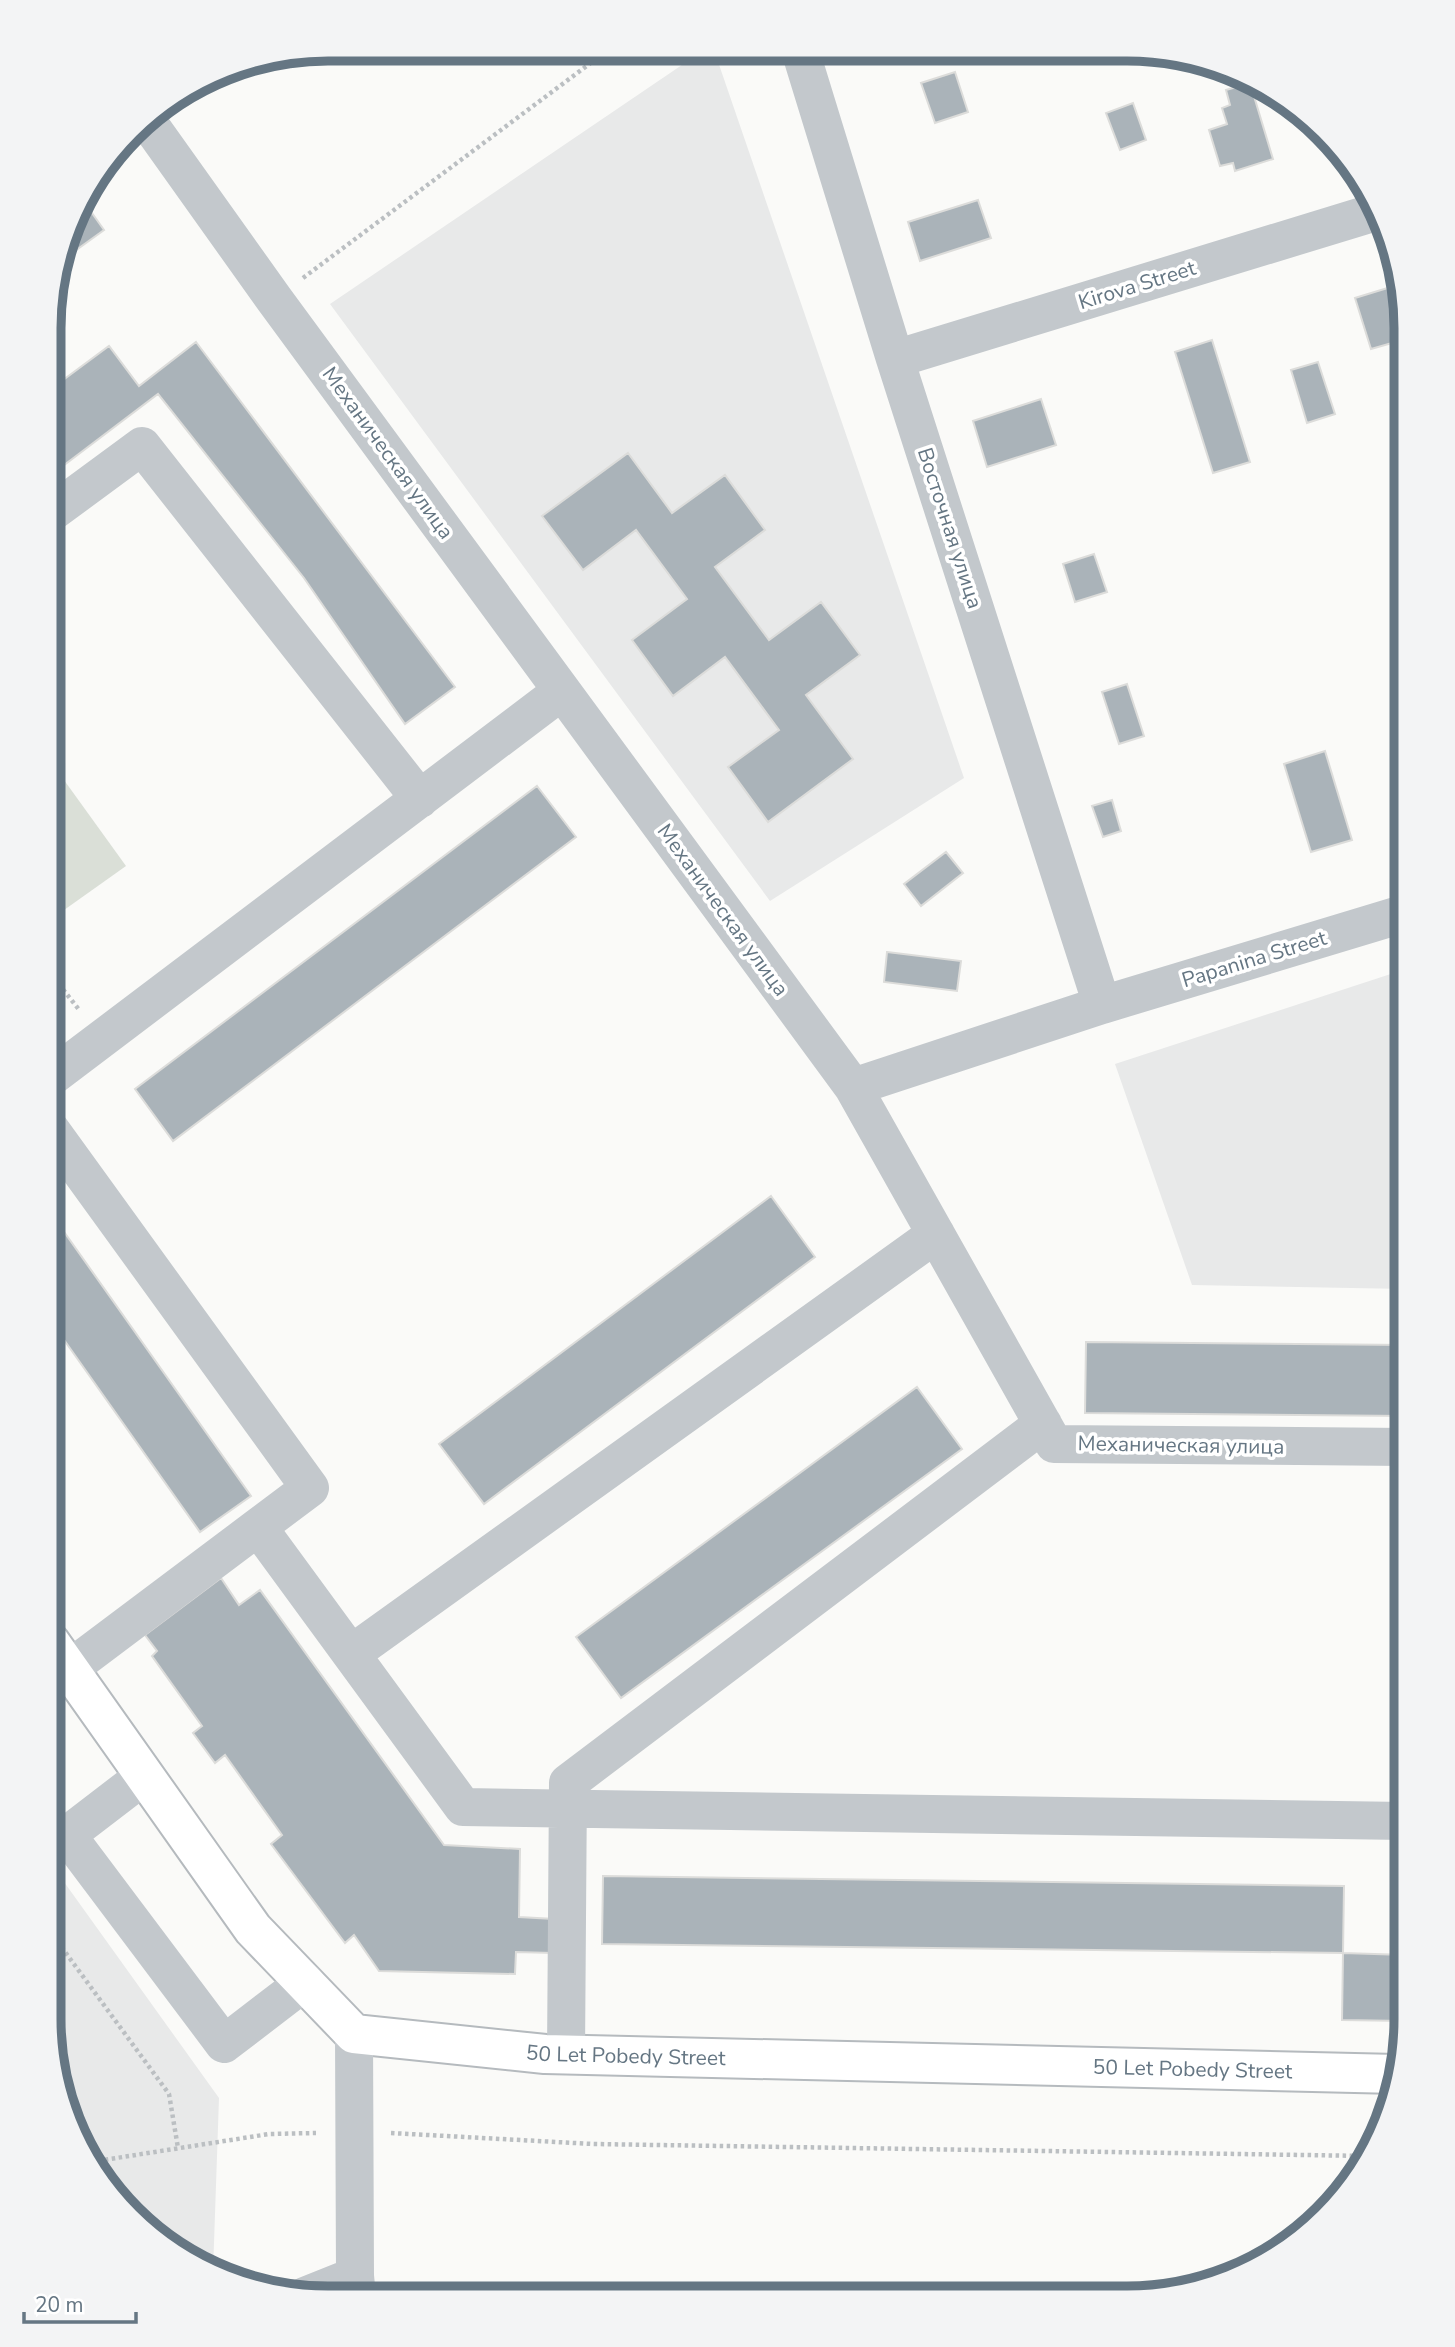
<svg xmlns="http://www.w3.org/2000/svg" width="1455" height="2347" font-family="'Nunito Sans',sans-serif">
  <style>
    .built { fill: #e8e9e9 }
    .green { fill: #dadfd7 }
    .building { fill: #aab3b9; stroke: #dcdcda; stroke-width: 2 }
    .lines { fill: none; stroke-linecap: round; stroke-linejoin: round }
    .major-casing { stroke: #b5babe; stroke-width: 42 }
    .path { stroke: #bbbfc2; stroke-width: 4.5; stroke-dasharray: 3.5 3.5; stroke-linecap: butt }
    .minor { stroke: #c3c8cc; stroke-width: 38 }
    .major { stroke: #fff; stroke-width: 38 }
    .labels { text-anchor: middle; stroke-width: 7; stroke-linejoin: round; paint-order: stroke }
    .street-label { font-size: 21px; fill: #657683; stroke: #fff }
    .rim { fill: none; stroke: #657683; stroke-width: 9 }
  </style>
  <rect width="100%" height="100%" fill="#fafaf8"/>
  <path class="built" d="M704,50H714L964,778L770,901L330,304Z
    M1406,969V1289L1192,1285L1115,1064Z
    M49,1861L219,2098L213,2272L158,2241L107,2189L70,2126L49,2019Z"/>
  <path class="green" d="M51,762L126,866L50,920Z"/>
  <path class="building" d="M955,72L968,112L935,123L921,83Z
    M1250,83L1273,159L1235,171L1233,163L1220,166L1209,130L1227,124L1222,108L1230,105L1226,90Z
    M1133,103L1146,140L1120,150L1106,113Z
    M82,199L104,230L61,261L78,204Z
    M978,200L991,238L920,261L908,222Z
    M1394,286L1405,325L1406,339L1371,349L1355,298Z
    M1212,340L1250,462L1213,473L1175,352Z
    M196,342L455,687L405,724L304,578L158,394L51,475V389L109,346L139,386Z
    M1318,362L1335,414L1307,423L1291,370Z
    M1041,399L1056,445L987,467L973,421Z
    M628,453L672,513L725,475L765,530L715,567L769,640L821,602L860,655L806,695L853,759L768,822L728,767L779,730L725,657L673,696L632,640L687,599L636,530L583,570L542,516Z
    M1094,554L1107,592L1075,602L1063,564Z
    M1127,684L1144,736L1119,744L1102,692Z
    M1325,751L1352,840L1311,852L1284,764Z
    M1406,766V813L1395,769Z
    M537,786L576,837L173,1141L135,1089Z
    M1112,800L1121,831L1103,837L1092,806Z
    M946,852L963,873L921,906L904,884Z
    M887,952L961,961L957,991L884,982Z
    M771,1196L815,1257L484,1504L439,1444Z
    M50,1212L251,1496L200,1532L50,1320Z
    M1086,1342L1406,1345V1416L1085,1413Z
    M917,1387L962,1449L621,1698L576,1637Z
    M221,1578L239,1605L260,1590L444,1845L520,1849L519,1917L554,1919L553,1953L516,1952L515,1974L379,1971L354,1935L345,1943L271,1844L282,1835L225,1755L215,1763L193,1733L202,1726L152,1656L157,1651L145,1635Z
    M603,1876L1344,1886L1343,1953L602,1944Z
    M1343,1953L1405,1955V2021L1342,2020Z"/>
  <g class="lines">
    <g class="major-casing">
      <g id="major">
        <path id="s1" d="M50,1642L253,1929L354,2034L545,2054L1397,2074"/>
      </g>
    </g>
    <path class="path" d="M303,278L608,50
      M50,973L80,1011
      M49,1930L169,2094L178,2148
      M391,2133L593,2144L1368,2156
      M91,2162L269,2134L316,2133"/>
    <path class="minor" d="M800,50L895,359L1102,1005
      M145,118L274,299L853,1087L1054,1444L1406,1447
      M895,359L1379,211
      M51,513L142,446L420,799
      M50,1078L562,691
      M853,1087L1102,1005L1406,913
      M50,1129L310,1488L258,1527
      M351,1654L936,1234
      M69,1669L258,1527L463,1807L1405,1821
      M144,1776L67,1835L224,2044L305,1982
      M354,2034L355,2276L357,2296
      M566,2054L568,1783L1043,1424
      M305,2296L355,2276"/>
    <use href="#major" class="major"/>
  </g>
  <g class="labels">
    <g class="street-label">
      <text transform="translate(1137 285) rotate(-17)" y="7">Kirova Street</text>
      <text transform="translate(388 453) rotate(54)" y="7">Механическая улица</text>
      <text transform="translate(950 528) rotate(72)" y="7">Восточная улица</text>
      <text transform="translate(723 910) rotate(54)" y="7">Механическая улица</text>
      <text transform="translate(1254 959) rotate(-17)" y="7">Papanina Street</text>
      <text transform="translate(1181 1445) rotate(1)" y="7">Механическая улица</text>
      <text dy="7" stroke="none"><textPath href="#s1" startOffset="770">50 Let Pobedy Street</textPath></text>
      <text dy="7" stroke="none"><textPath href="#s1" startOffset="1337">50 Let Pobedy Street</textPath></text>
    </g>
  </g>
  <path d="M0 0H1455V2347H0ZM328 61H1127A267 267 0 0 1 1394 328V2019A267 267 0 0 1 1127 2286H328A267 267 0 0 1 61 2019V328A267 267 0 0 1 328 61Z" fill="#f3f4f5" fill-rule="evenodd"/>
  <path class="rim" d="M328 61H1127A267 267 0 0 1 1394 328V2019A267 267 0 0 1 1127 2286H328A267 267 0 0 1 61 2019V328A267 267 0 0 1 328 61Z"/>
  <path d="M24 2312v10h112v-10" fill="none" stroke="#657683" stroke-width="3.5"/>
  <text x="35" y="2312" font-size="21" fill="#657683" stroke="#ffffff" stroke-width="5" paint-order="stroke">20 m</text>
</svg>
